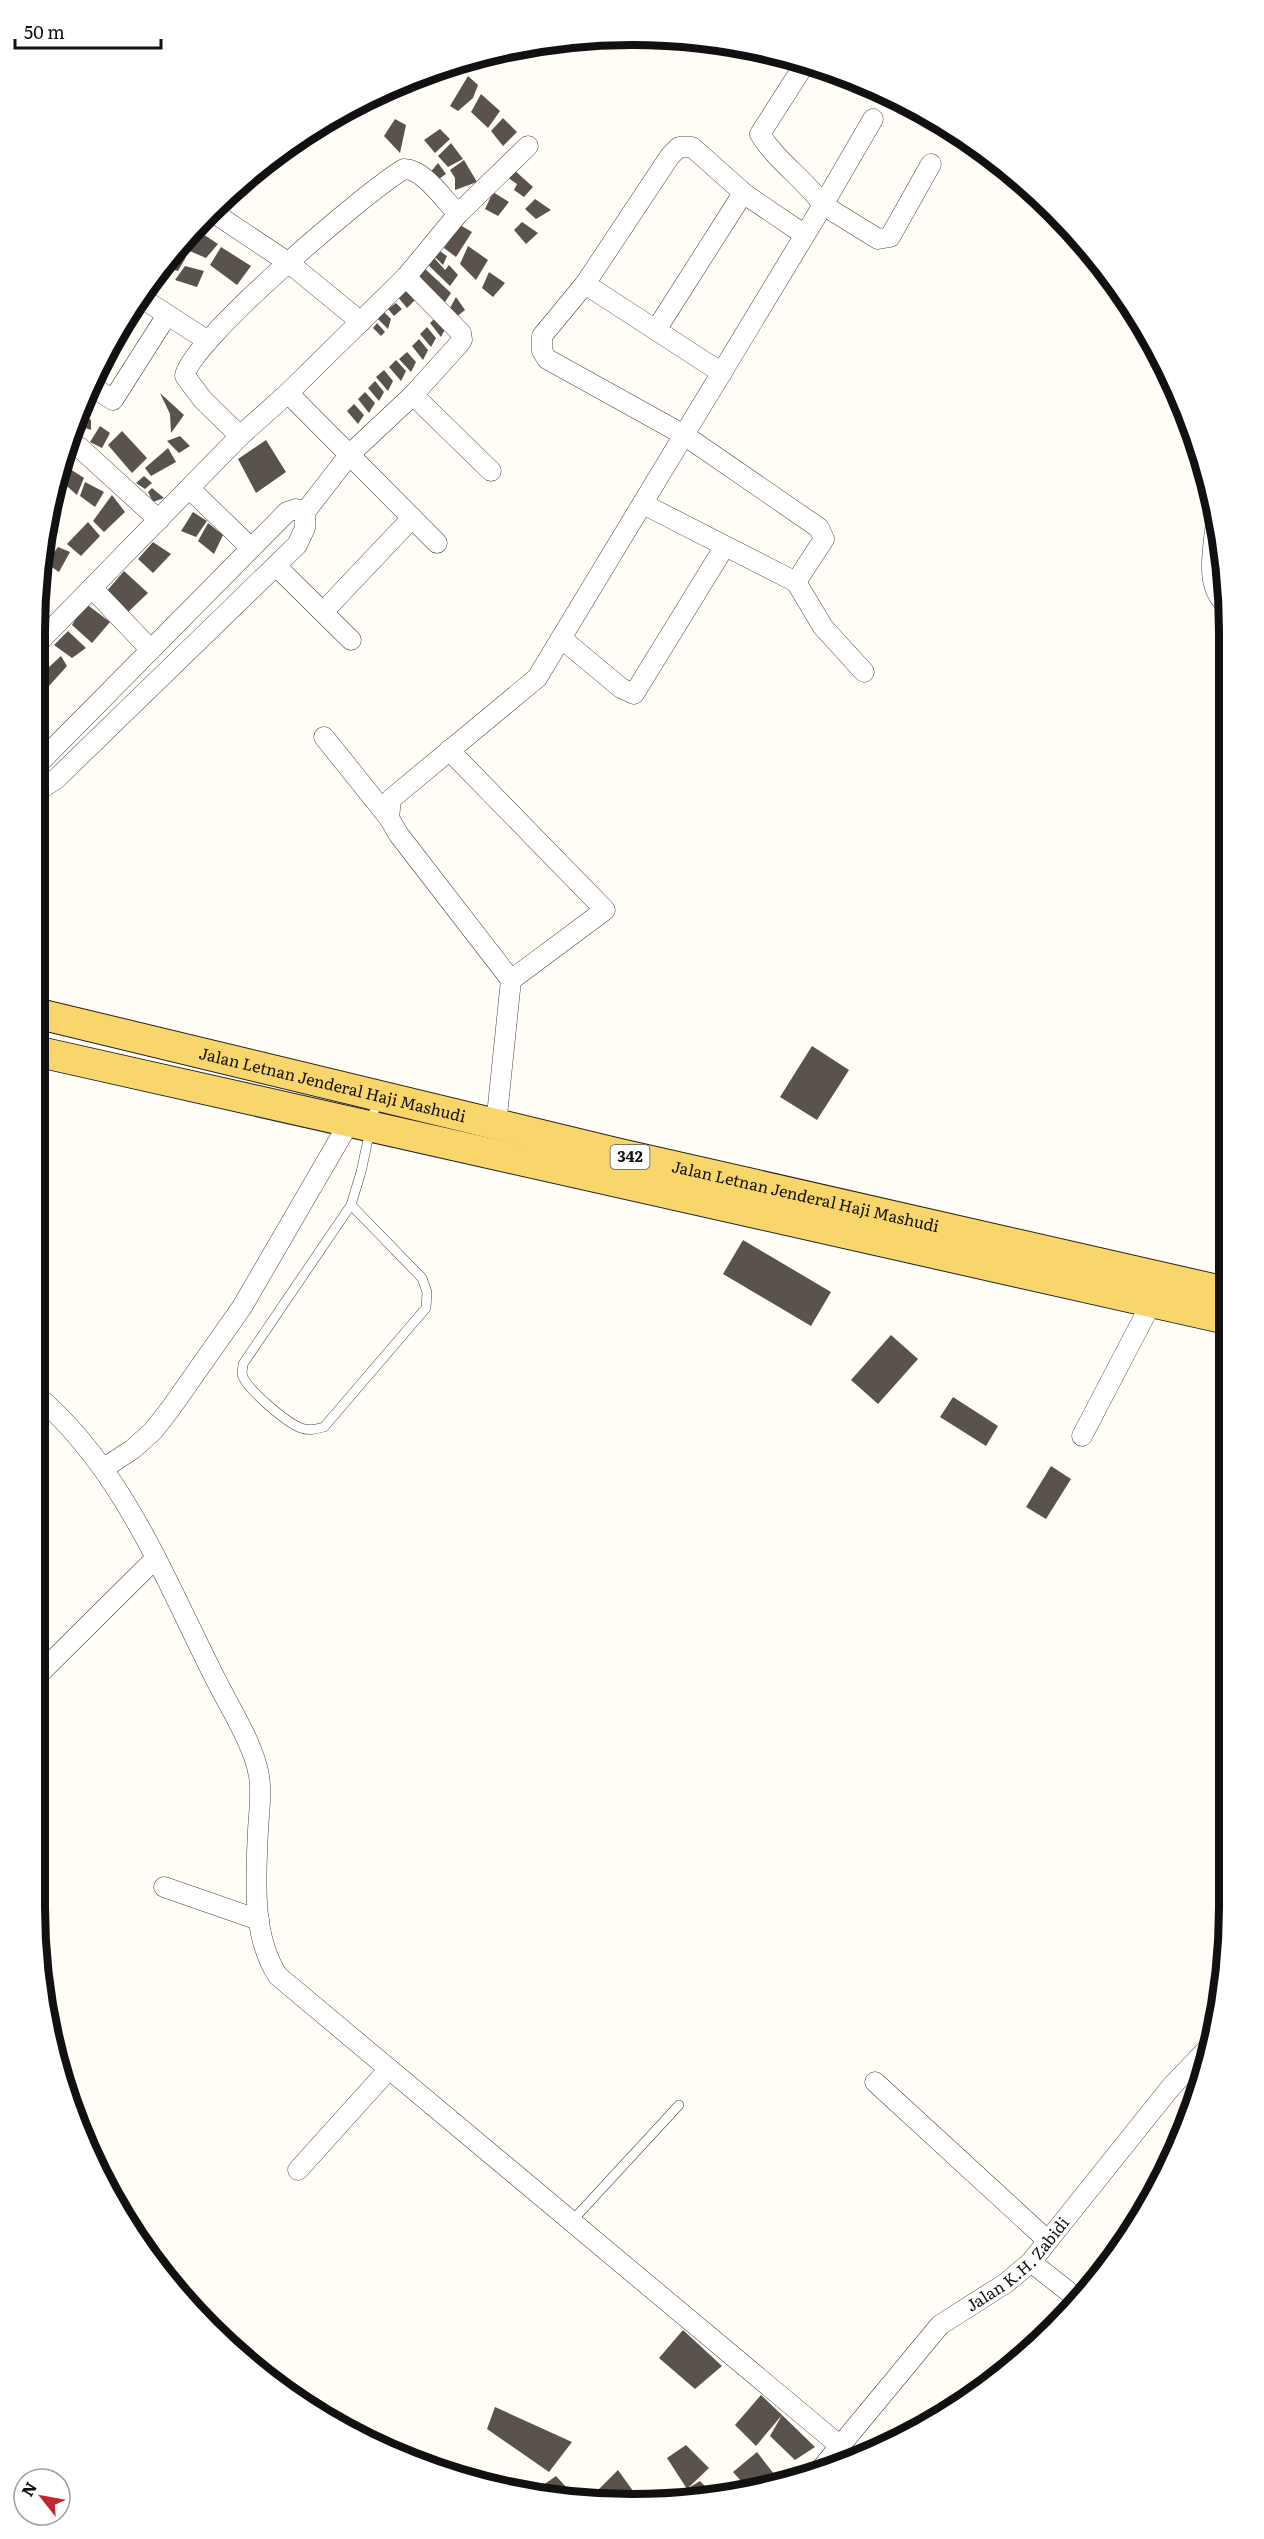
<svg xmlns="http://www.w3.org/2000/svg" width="1264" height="2539" font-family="Literata,serif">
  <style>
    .building { fill: #5a524d }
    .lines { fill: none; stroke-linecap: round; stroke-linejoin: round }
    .lane-casing { stroke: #444; stroke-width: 10 }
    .street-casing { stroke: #444; stroke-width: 21 }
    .primary-casing { stroke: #222; stroke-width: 32 }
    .lane { stroke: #fff; stroke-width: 9 }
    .street { stroke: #fff; stroke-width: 20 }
    .primary { stroke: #f9d66b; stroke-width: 30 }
    .labels { text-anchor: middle; stroke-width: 6; stroke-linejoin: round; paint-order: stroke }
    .shield { fill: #fff; stroke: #585858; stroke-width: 1.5 }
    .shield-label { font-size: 15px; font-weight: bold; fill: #111 }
    .street-label { font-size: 16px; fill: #111; stroke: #fff }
    .rim { fill: none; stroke: #111; stroke-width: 8 }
  </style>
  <rect width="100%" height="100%" fill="#fffdf5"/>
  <path class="building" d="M468,76L478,85L473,98L458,111L450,106Z
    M481,94L500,111L488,128L471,112Z
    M503,118L517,132L503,146L491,131Z
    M395,119L406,125L400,153L384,136Z
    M440,129L450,139L435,153L424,140Z
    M451,143L463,159L448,167L438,156Z
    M464,160L477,182L455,190V178L450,170Z
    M438,163L446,174L436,181L429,174Z
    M513,169L533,187L524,197L514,190L517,184L507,177Z
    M493,192L509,202L498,216L485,209Z
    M535,199L551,210L536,219L525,209Z
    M522,222L538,233L526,244L514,230Z
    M460,225L472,232L456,257L444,248Z
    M197,230L218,244L206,258L185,249Z
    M468,246L488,260L476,280L460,264Z
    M221,247L251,266L237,285L210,265Z
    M176,249L186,257L178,271L167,268L160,279L153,275Z
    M438,250L447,256L443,265L433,255Z
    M429,252L445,270L449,265L458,275L450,286L424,261Z
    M185,266L204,271L197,287L175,280Z
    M422,266L451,293L445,302L416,274Z
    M489,272L505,283L493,297L482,288Z
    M407,287L417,298L407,308L397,296Z
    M456,297L465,310L455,318L450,308Z
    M396,303L402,309L394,316L388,309Z
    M383,311L391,319L388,329L377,318Z
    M437,316L446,327L441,337L430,323Z
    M377,323L385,332L381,336L373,328Z
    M123,325L127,328L121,346L113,341Z
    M427,327L436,338L431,347L420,334Z
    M419,339L428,350L423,360L412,346Z
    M407,352L416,362L411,372L399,359Z
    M396,360L406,371L401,381L389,367Z
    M384,370L393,381L388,391L376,377Z
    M375,381L384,392L379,401L368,388Z
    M365,392L375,403L369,413L358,399Z
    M160,393L184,415L171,433L170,414Z
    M354,404L364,415L358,424L347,411Z
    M79,413L91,420V430L77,425Z
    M100,426L110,433L102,448L90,442Z
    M122,431L147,458L132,473L108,445Z
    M180,436L190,446L179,453L167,441Z
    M266,440L286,472L256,493L238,459Z
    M168,448L176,462L151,476L145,468Z
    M59,465L64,469L59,483L54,479Z
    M67,467L84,478L77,495L62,482Z
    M144,476L152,483L145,489L136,483Z
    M85,482L104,492L95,507L80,496Z
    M152,488L164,498L153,502L148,492Z
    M112,495L125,512L104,532L93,521Z
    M193,512L207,521L196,537L181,531Z
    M88,522L100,536L81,556L67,544Z
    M208,523L223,535L214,554L198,541Z
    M153,542L171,554L153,573L138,559Z
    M58,547L70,552L59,572L46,563Z
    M124,571L148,593L126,614L106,592Z
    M85,603L110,622L92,643L72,625Z
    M68,631L86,648L72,658L54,645Z
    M61,656L67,666L40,696L36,690V662L49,667Z
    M812,1046L849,1070L817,1120L780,1097Z
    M743,1240L831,1292L811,1326L723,1274Z
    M891,1335L918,1359L878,1404L851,1380Z
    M953,1397L998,1426L986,1446L940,1417Z
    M1051,1466L1071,1479L1046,1519L1026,1507Z
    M683,2330L722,2366L695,2389L659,2358Z
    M761,2395L782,2415L756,2446L735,2425Z
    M495,2407L572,2442L549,2472L487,2429Z
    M782,2415L815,2447L795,2460L770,2436Z
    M686,2445L709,2468L687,2489L667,2458Z
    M757,2452L781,2483L749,2490L733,2472Z
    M618,2470L641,2502L606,2503L597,2491Z
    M556,2476L579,2501L529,2495Z
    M700,2481L717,2498L679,2500L675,2496Z"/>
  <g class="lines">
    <g class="lane-casing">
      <path id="lane" d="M351,1205L422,1278L427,1292L426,1308L324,1427C316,1429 309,1431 301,1428C287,1423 245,1388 242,1374C242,1371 243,1367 243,1364L351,1205L361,1172L377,1098
        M571,2222L679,2105"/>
    </g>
    <g class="street-casing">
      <g id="street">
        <path d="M873,119L823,205L878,239L890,237L931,164"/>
        <path d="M211,211L289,263L361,322"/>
        <path d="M585,284L670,156L679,147H692L746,195"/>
        <path d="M140,297L208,341"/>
        <path d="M656,330L740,198L746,195L805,235"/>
        <path d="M722,373L585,284L542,336V351L547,359L684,435L819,528L824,539L796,582"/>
        <path d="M90,385L113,400L167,315"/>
        <path d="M288,393L437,543"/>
        <path d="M413,395L491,471"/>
        <path d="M240,436L203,400L185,376C186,345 370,188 404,169C424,169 444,200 458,214"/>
        <path d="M79,447L159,520"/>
        <path d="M190,489L251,548"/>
        <path d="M643,504L796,582L823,627L864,672"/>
        <path d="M1216,521C1214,547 1204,584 1225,603"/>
        <path d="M276,566L351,640"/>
        <path d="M92,588L151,650"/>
        <path d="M323,612L412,518"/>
        <path d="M561,638L621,688L634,694L725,546"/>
        <path d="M36,645L240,436L288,393L406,277L458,214L528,146"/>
        <path d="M324,737L389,818"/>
        <path d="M449,750L605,910L511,980"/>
        <path d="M36,766L287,512L296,509L305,512"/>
        <path d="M36,792L56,779L297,545L305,528V512L350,454L413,395L459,344L462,340L461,333L406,277"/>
        <path d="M496,1125L511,980L399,835L389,818L391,799L537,678L823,205C804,178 777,162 760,134L806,62"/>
        <path d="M35,1394C122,1467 164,1577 214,1676C228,1705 254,1744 259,1776C262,1793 259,1812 258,1830C256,1878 251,1935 278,1976L839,2445"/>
        <path d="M1082,1436L1153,1300"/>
        <path d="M104,1468L133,1449L153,1431L171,1408L242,1307L350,1121"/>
        <path d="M35,1678L156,1558"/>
        <path d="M164,1887L259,1920"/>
        <path d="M875,2082L1047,2240"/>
        <path d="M298,2170L389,2069"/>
        <path d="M1031,2262L1079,2300"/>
        <path id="s1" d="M816,2475L940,2325L1006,2283L1031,2262L1171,2087L1212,2044"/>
      </g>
    </g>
    <g class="primary-casing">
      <g id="primary">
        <path id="s2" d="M35,1013L616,1153L1226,1292"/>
        <path d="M35,1051L1227,1319"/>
      </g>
    </g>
    <use href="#lane" class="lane"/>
    <use href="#street" class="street"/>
    <use href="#primary" class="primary"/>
  </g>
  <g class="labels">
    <rect class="shield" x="610.5" y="1145" width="39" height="24" rx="4.5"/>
    <g class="shield-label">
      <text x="630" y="1162">342</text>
    </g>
    <g class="street-label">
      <text dy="6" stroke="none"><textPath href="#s2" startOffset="306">Jalan Letnan Jenderal Haji Mashudi</textPath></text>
      <text dy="6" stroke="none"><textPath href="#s2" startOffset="792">Jalan Letnan Jenderal Haji Mashudi</textPath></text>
      <text dy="6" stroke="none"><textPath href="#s1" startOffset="294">Jalan K.H. Zabidi</textPath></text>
    </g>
  </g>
  <path d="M0 0H1264V2539H0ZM632 45H632A587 587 0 0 1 1219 632V1907A587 587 0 0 1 632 2494H632A587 587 0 0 1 45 1907V632A587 587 0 0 1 632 45Z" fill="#fff" fill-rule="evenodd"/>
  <path class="rim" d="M632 45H632A587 587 0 0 1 1219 632V1907A587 587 0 0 1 632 2494H632A587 587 0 0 1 45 1907V632A587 587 0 0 1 632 45Z"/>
  <g transform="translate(42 2497) rotate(301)"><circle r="28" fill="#ffffff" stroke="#a0a0a0" stroke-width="1.5"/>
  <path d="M0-4.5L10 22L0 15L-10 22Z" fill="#c4262e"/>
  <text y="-9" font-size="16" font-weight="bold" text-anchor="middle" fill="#111111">N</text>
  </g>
  <path d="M15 39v9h146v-9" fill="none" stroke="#111111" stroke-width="3"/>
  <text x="24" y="39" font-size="18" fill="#111111" stroke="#ffffff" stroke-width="4.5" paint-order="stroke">50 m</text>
</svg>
